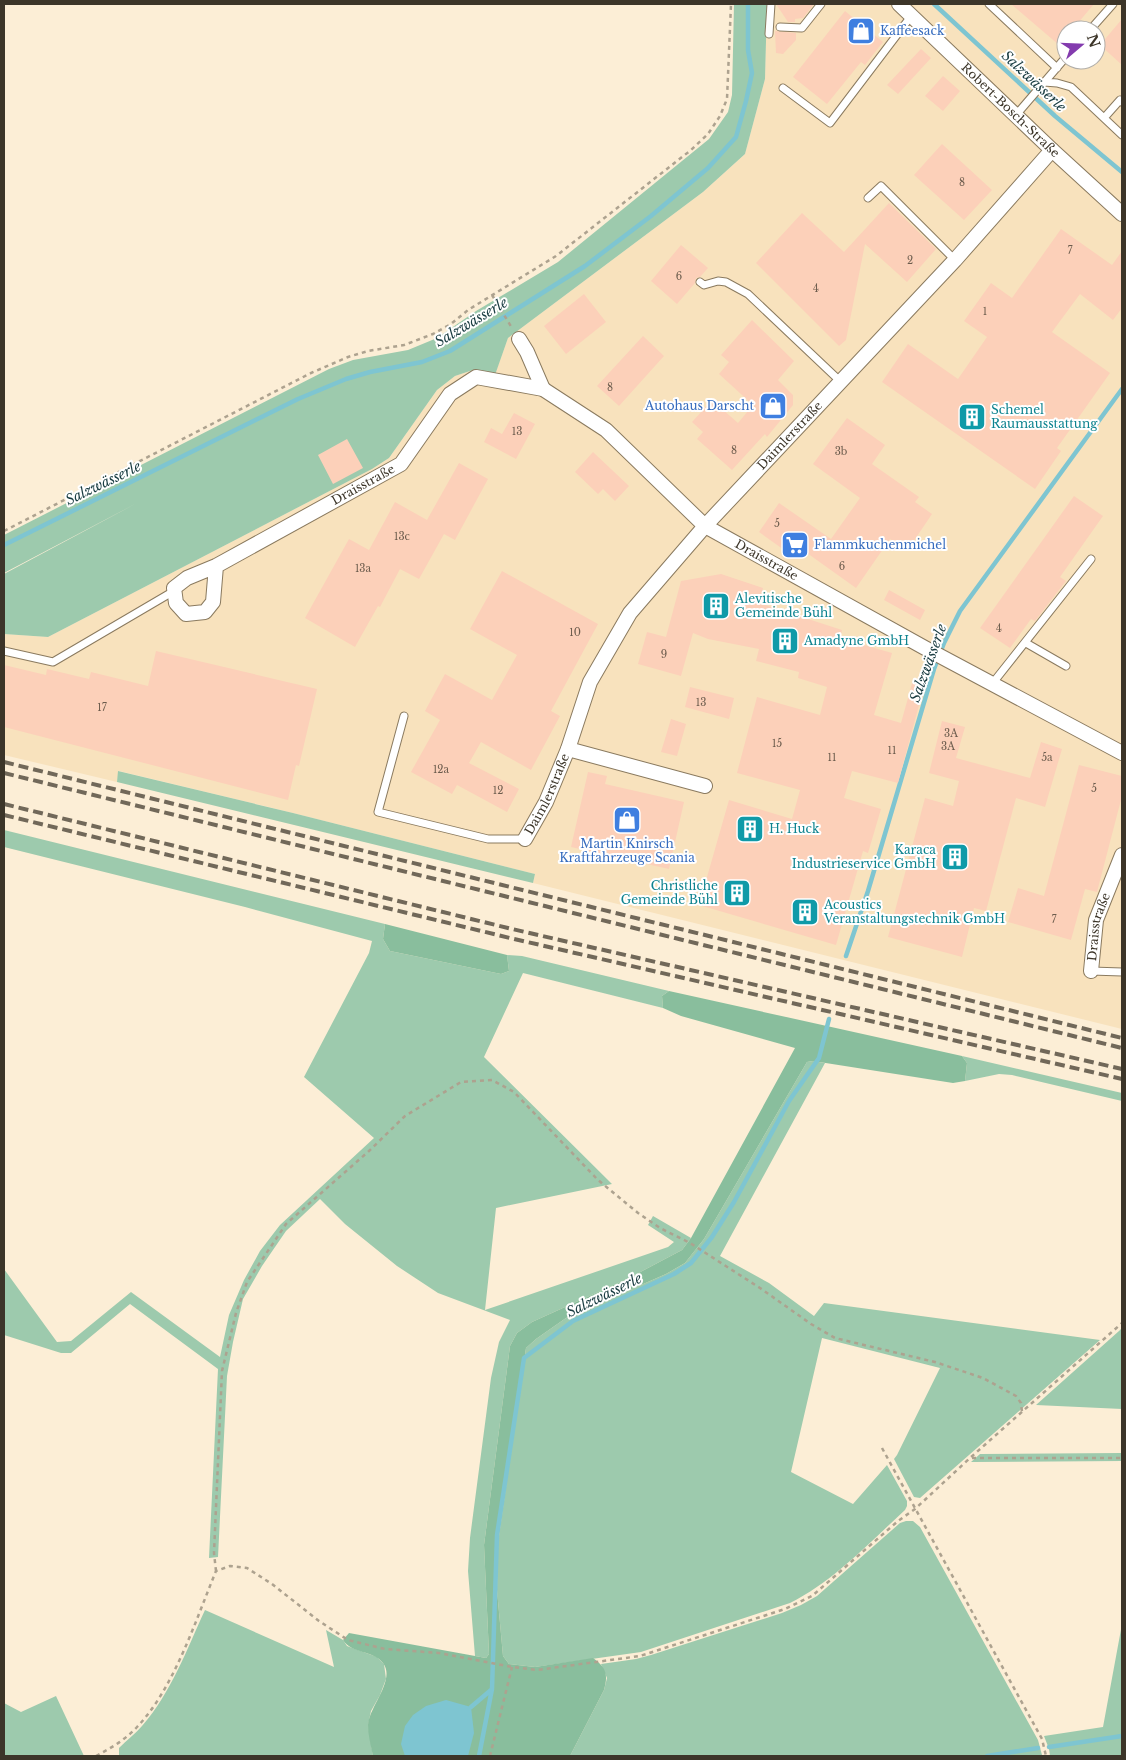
<svg xmlns="http://www.w3.org/2000/svg" width="1126" height="1760" font-family="'Libre Baskerville',serif">
  <style>
    .built { fill: #f8e2bd; fill-rule: evenodd }
    .green { fill: #9dcaad }
    .forest { fill: #89be9d }
    .water { fill: #7ec5d1 }
    .lines { fill: none; stroke-linecap: round; stroke-linejoin: round }
    .stream { stroke: #7ec5d1; stroke-width: 4.5 }
    .building { fill: #fcd0b9 }
    .service-casing { stroke: #8a7a5f; stroke-width: 9 }
    .minor-casing { stroke: #8a7a5f; stroke-width: 16 }
    .path { stroke: #ada28f; stroke-width: 2.5; stroke-dasharray: 4 4; stroke-linecap: butt }
    .service { stroke: #fff; stroke-width: 7 }
    .minor { stroke: #fff; stroke-width: 14 }
    .rail { stroke: #716859; stroke-width: 4; stroke-dasharray: 10 5; stroke-linecap: butt }
    .labels { text-anchor: middle; stroke-width: 4; stroke-linejoin: round; paint-order: stroke }
    .number-label { font-size: 10px; fill: #6c5c4d }
    .shop-label { font-size: 12px; fill: #366cbe; stroke: #fff; text-anchor: start }
    .street-label { font-size: 12px; fill: #3c3529; stroke: #fff }
    .culture-label { font-size: 12px; fill: #0d838f; stroke: #fff; text-anchor: start }
    .water-label { font-size: 14px; font-style: italic; fill: #183b40; stroke: #fff }
  </style>
  <rect width="100%" height="100%" fill="#fceed6"/>
  <path class="built" d="M767,4H1122V1029L533,883L535,874L293,813L119,771L117,782L4,755V634L48,637L372,469L389,458L437,390L455,376L473,370L495,374L508,338L703,192L745,154L765,79ZM1066,30H1096V60H1066Z"/>
  <path class="green" d="M734,4H767L765,79L745,154L703,192L508,338L495,375L473,370L455,376L437,390L389,458L372,469L48,637L4,634V574L137,503L4,573V535L329,369L353,360L408,350L437,338L476,311L558,262L709,139L728,112L732,95Z
    M118,771L293,813L535,874L533,883L117,782Z
    M4,830L385,924L383,939L390,951L501,974L509,971L507,955L522,956L669,991L662,996L663,1008L523,973L484,1057L612,1184L496,1208L485,1310L668,1247L674,1242L648,1225L653,1216L691,1238L682,1250L629,1278L532,1322L517,1333L510,1346L484,1545L489,1654L486,1658L475,1656L468,1571L470,1538L491,1378L499,1342L510,1320L438,1293L397,1266L345,1224L320,1199L286,1231L262,1266L243,1299L233,1342L227,1376L218,1557L209,1558L218,1369L130,1304L71,1353H61L4,1335V1269L57,1342L71,1341L131,1292L220,1357L229,1315L244,1280L260,1251L280,1225L374,1138L304,1077L369,953L372,941L245,907L4,847Z
    M962,1056L1122,1093V1101L1012,1075L999,1074L965,1081L967,1063Z
    M813,1061L825,1063L720,1256L769,1283L814,1316L824,1303L1100,1340L920,1498L914,1497L894,1459L897,1455L940,1368L822,1338L791,1472L853,1504L887,1465L907,1501V1506L905,1510C870,1542 833,1582 790,1603L641,1652L535,1667L509,1664L503,1656L497,1590L498,1543L526,1348L536,1339L566,1318L666,1274L685,1263L704,1239L807,1062Z
    M1122,1328V1409L1036,1405L1119,1331Z
    M1122,1453V1461L971,1462L980,1454Z
    M906,1521H913L920,1527L1038,1740L1042,1755L570,1756L604,1690L607,1678L601,1664L636,1659L651,1655L782,1613L801,1605L817,1596L900,1523Z
    M205,1610L334,1667L326,1630L343,1640L347,1646L377,1657L384,1664L386,1679L380,1695L371,1711L368,1725L373,1756H119V1748C127,1740 135,1734 142,1726C171,1693 187,1649 205,1610Z
    M1122,1624V1756H1050L1049,1749L1044,1736L1103,1727Z
    M56,1696L84,1756H4V1703L21,1712Z"/>
  <path class="forest" d="M385,924L507,955L509,971L501,974L390,951L383,939Z
    M669,991L962,1056L967,1063L965,1081L953,1083L813,1061L807,1062L704,1239L685,1263L666,1274L566,1318L536,1339L526,1348L498,1543L497,1590L503,1656L509,1664L535,1667L593,1658C607,1668 608,1675 604,1690L570,1756H373C371,1746 368,1735 368,1725C369,1707 396,1680 383,1663C373,1650 352,1654 343,1640L349,1633L486,1658L489,1654L484,1545L510,1346L517,1333L532,1322L629,1278L682,1250L691,1238L795,1048L681,1016L663,1008L662,996Z"/>
  <path class="water" d="M446,1700L471,1707L474,1733L468,1756H405L401,1744L405,1726L413,1715L426,1706Z"/>
  <g class="lines">
    <path class="stream" d="M934,4L1055,116L1122,172
      M4,545L298,399L346,379L370,372L422,362L450,351L585,266L651,216L708,168L736,137L746,101L752,73L748,50V4
      M846,956L868,891L934,669L944,643L960,611L1122,389
      M471,1707L491,1690
      M1049,1747L1122,1736
      M479,1756L492,1689L497,1535L524,1358L573,1321L674,1274L691,1263L712,1237L734,1202L789,1101L819,1058L829,1019
      M987,1756L1038,1748"/>
  </g>
  <path class="building" d="M776,4H814L803,18L795,19V22H788Z
    M1011,4H1094L1072,30H1066V37L1059,45Z
    M845,11L883,42L865,65L861,62L827,104L793,77Z
    M1122,19V65L1100,45Z
    M775,31L796,33V40L783,54L776,53Z
    M921,49L931,58L898,94L887,85Z
    M943,76L960,91L943,111L925,96Z
    M942,144L992,190L964,220L914,175Z
    M889,203L936,249L907,282L865,244L846,340L839,346L756,263L802,213L844,252Z
    M1061,229L1112,265L1122,251V308L1113,320L1080,294L1052,332L1110,373L1057,448L1061,451L1035,489L882,382L908,344L958,379L987,337L964,321L991,283L1012,298Z
    M681,245L708,268L700,277L696,278L695,283L677,304L651,281Z
    M584,294L606,322L566,354L544,326Z
    M752,320L794,361L778,380L793,395V405L767,437L765,434L732,470L697,439L703,432L692,422L712,400L738,423L753,405L719,374L729,362L721,355Z
    M643,336L664,356L619,406L597,386Z
    M514,413L535,424L516,459L484,442L491,428L502,434Z
    M847,418L885,445L872,464L919,497L915,502L932,514L907,551L890,539L856,588L800,548L794,557L759,532L779,503L831,539L860,498L813,464Z
    M347,439L363,468L333,484L318,455Z
    M593,452L629,486L615,501L603,489L598,494L575,472Z
    M459,463L488,479L455,540L444,534L419,579L400,569L380,607L378,606L355,647L305,618L349,539L369,550L395,502L427,520Z
    M1074,496L1103,516L1060,577L1066,581L1035,621L1031,619L1010,648L980,628Z
    M502,571L598,624L551,711L560,716L531,770L481,742L469,763L519,789L507,812L457,785L452,794L411,772L440,720L425,711L445,674L492,700L517,655L470,629Z
    M721,574L763,588L759,603L842,630L840,638L892,653L874,715L901,723L913,680L925,683L898,783L852,771L844,798L881,809L868,853L863,851L836,945L699,905L729,800L792,819L800,790L737,773L757,697L820,715L827,687L798,678L799,672L756,661L759,649L708,639L693,633L681,676L638,664L647,632L666,637L681,581Z
    M889,590L925,610L920,620L884,600Z
    M156,651L317,689L299,766L296,765L288,800L4,727V665L46,675L47,669L89,679L91,672L148,686Z
    M690,687L734,698L729,719L685,707Z
    M671,719L686,724L677,756L661,752Z
    M942,721L965,727L956,758L1030,778L1041,742L1062,749L1045,807L1016,798L986,911L974,908L962,957L888,937L925,798L953,806L959,781L929,773Z
    M1079,765L1122,776V796L1097,892L1085,889L1071,940L1008,922L1018,888L1044,896Z
    M588,772L607,776L605,784L684,802L669,869L571,847Z"/>
  <g class="lines">
    <g class="service-casing">
      <path id="service" d="M989,4L1057,68
        M780,27L802,28L821,4
        M1090,30L1113,4
        M769,34L771,4
        M1044,82L1057,83L1071,87L1122,135
        M783,88L830,123L912,15
        M1016,115L1066,57
        M1104,118L1120,100L1122,102
        M868,198L881,186L955,260
        M700,282L704,285L718,281L726,282L748,294L841,382
        M1026,643L1066,666
        M4,651L53,662L174,591
        M992,684L1091,559
        M404,716L378,812L488,839H525
        M1091,971L1122,972"/>
    </g>
    <g class="minor-casing">
      <g id="minor">
        <path id="s1" d="M899,4L1052,150L1122,214"/>
        <path d="M519,339L527,352L543,389"/>
        <path id="s2" d="M216,566L213,602L205,612L186,614L176,603L174,588L187,578L216,566L401,464L450,394L476,377L543,389L606,430L705,526L925,648L1122,753"/>
        <path d="M568,749L705,786"/>
        <path id="s3" d="M525,839L546,802L568,749L590,682L630,613L705,526L955,260L1052,150"/>
        <path id="s4" d="M1091,971L1096,920L1122,855"/>
      </g>
    </g>
    <path class="path" d="M492,295L512,328
      M4,531L311,373L348,357L368,351L404,345L433,334L451,324L468,310L556,256L691,150L708,134L720,116L727,99L731,4
      M882,1448L1042,1739L1046,1756
      M972,1458H1122
      M216,1571L214,1553L222,1371L236,1313L247,1282L286,1224L369,1151L405,1116L461,1082L492,1080L514,1092L598,1180L638,1213L660,1228L690,1243L760,1288L811,1324L835,1338L935,1362L983,1378L1016,1396L1021,1403L1022,1412
      M96,1756C111,1748 125,1740 137,1727C174,1688 195,1622 216,1571L230,1566L247,1568L272,1584L319,1621L348,1640L385,1649L439,1653L512,1667L537,1670L640,1656L785,1609L812,1596L898,1521L915,1509L970,1458L1122,1323
      M490,1756L512,1667"/>
    <use href="#service" class="service"/>
    <use href="#minor" class="minor"/>
    <path class="rail" d="M4,762L1122,1038
      M4,773L1122,1048
      M4,804L512,929L1122,1069
      M4,815L510,938L1122,1079"/>
  </g>
  <defs>
    <g id="shop-square" transform="scale(1.4375)"><rect x="-9" y="-9" width="18" height="18" rx="4" fill="#3f7fe0" stroke="#fff"/><path d="M-5-2.5h2.3a2.7 3.5 0 0 1 5.4 0H5L5.5 6h-11ZM-1.5-2.5h3a1.5 2.3 0 0 0-3 0Z" fill="#fff"/></g>
    <g id="building-square" transform="scale(1.4375)"><rect x="-9" y="-9" width="18" height="18" rx="4" fill="#0f9aa8" stroke="#fff"/><path d="M-4-6H4V6H1V3H-1V6H-4ZM-2.5-4.3h1.7v1.8h-1.7ZM.8-4.3h1.7v1.8H.8ZM-2.5-1h1.7V.8h-1.7ZM.8-1h1.7V.8H.8Z" fill="#fff"/></g>
    <g id="supermarket-square" transform="scale(1.4375)"><rect x="-9" y="-9" width="18" height="18" rx="4" fill="#3f7fe0" stroke="#fff"/><path d="M-6-5.5h2.5l.6 2H6L4.5 2H-2.5L-4.4-4H-6ZM-1.5 3.2a1.3 1.3 0 1 0 .1 0ZM3 3.2a1.3 1.3 0 1 0 .1 0Z" fill="#fff"/></g>
  </defs>
  <g fill-rule="evenodd">
    <use href="#shop-square" x="861" y="31"/>
    <use href="#shop-square" x="773" y="406"/>
    <use href="#building-square" x="972" y="417"/>
    <use href="#supermarket-square" x="795" y="545"/>
    <use href="#building-square" x="716" y="606"/>
    <use href="#building-square" x="785" y="641"/>
    <use href="#shop-square" x="627" y="820"/>
    <use href="#building-square" x="750" y="829"/>
    <use href="#building-square" x="955" y="857"/>
    <use href="#building-square" x="737" y="893"/>
    <use href="#building-square" x="805" y="912"/>
  </g>
  <g class="labels">
    <g class="number-label">
      <text x="962" y="186">8</text>
      <text x="1070" y="254">7</text>
      <text x="910" y="264">2</text>
      <text x="679" y="280">6</text>
      <text x="816" y="292">4</text>
      <text x="985" y="315">1</text>
      <text x="610" y="391">8</text>
      <text x="517" y="435">13</text>
      <text x="734" y="454">8</text>
      <text x="841" y="455">3b</text>
      <text x="777" y="527">5</text>
      <text x="402" y="540">13c</text>
      <text x="842" y="570">6</text>
      <text x="363" y="572">13a</text>
      <text x="999" y="632">4</text>
      <text x="575" y="636">10</text>
      <text x="664" y="658">9</text>
      <text x="701" y="706">13</text>
      <text x="102" y="711">17</text>
      <text x="951" y="737">3A</text>
      <text x="777" y="747">15</text>
      <text x="948" y="750">3A</text>
      <text x="892" y="754">11</text>
      <text x="832" y="761">11</text>
      <text x="1047" y="761">5a</text>
      <text x="441" y="773">12a</text>
      <text x="1094" y="792">5</text>
      <text x="498" y="794">12</text>
      <text x="1054" y="923">7</text>
    </g>
    <g class="shop-label">
      <text x="880" y="35">Kaffeesack</text>
      <text x="754" y="410" text-anchor="end">Autohaus Darscht</text>
      <text x="814" y="549">Flammkuchenmichel</text>
      <text x="627" y="848" text-anchor="middle">Martin Knirsch<tspan x="627" dy="14">Kraftfahrzeuge Scania</tspan></text>
    </g>
    <g class="street-label">
      <text dy="4" stroke="none"><textPath href="#s1" startOffset="154">Robert-Bosch-Straße</textPath></text>
      <text dy="4" stroke="none"><textPath href="#s3" startOffset="489">Daimlerstraße</textPath></text>
      <text dy="4" stroke="none"><textPath href="#s2" startOffset="314">Draisstraße</textPath></text>
      <text dy="4" stroke="none"><textPath href="#s2" startOffset="825">Draisstraße</textPath></text>
      <text dy="4" stroke="none"><textPath href="#s3" startOffset="50">Daimlerstraße</textPath></text>
      <text dy="4" stroke="none"><textPath href="#s4" startOffset="45">Draisstraße</textPath></text>
    </g>
    <g class="culture-label">
      <text x="991" y="414">Schemel<tspan x="991" dy="14">Raumausstattung</tspan></text>
      <text x="735" y="603">Alevitische<tspan x="735" dy="14">Gemeinde Bühl</tspan></text>
      <text x="804" y="645">Amadyne GmbH</text>
      <text x="769" y="833">H. Huck</text>
      <text x="936" y="854" text-anchor="end">Karaca<tspan x="936" dy="14">Industrieservice GmbH</tspan></text>
      <text x="718" y="890" text-anchor="end">Christliche<tspan x="718" dy="14">Gemeinde Bühl</tspan></text>
      <text x="824" y="909">Acoustics<tspan x="824" dy="14">Veranstaltungstechnik GmbH</tspan></text>
    </g>
    <g class="water-label">
      <text transform="translate(1034 81) rotate(43)" y="5">Salzwässerle</text>
      <text transform="translate(471 322) rotate(-31)" y="5">Salzwässerle</text>
      <text transform="translate(103 483) rotate(-26)" y="5">Salzwässerle</text>
      <text transform="translate(928 663) rotate(-70)" y="5">Salzwässerle</text>
      <text transform="translate(604 1295) rotate(-26)" y="5">Salzwässerle</text>
    </g>
  </g>
  <rect width="1126" height="1760" fill="none" stroke="#3c3529" stroke-width="10"/>
  <g transform="translate(1081 45) rotate(71)"><circle r="24" fill="#ffffff" stroke="#b1aea9"/>
  <path d="M0-4L9 19L0 12L-9 19Z" fill="#833bae"/>
  <text y="-8" font-size="14" font-weight="bold" text-anchor="middle" fill="#3c3529">N</text>
  </g>
</svg>
